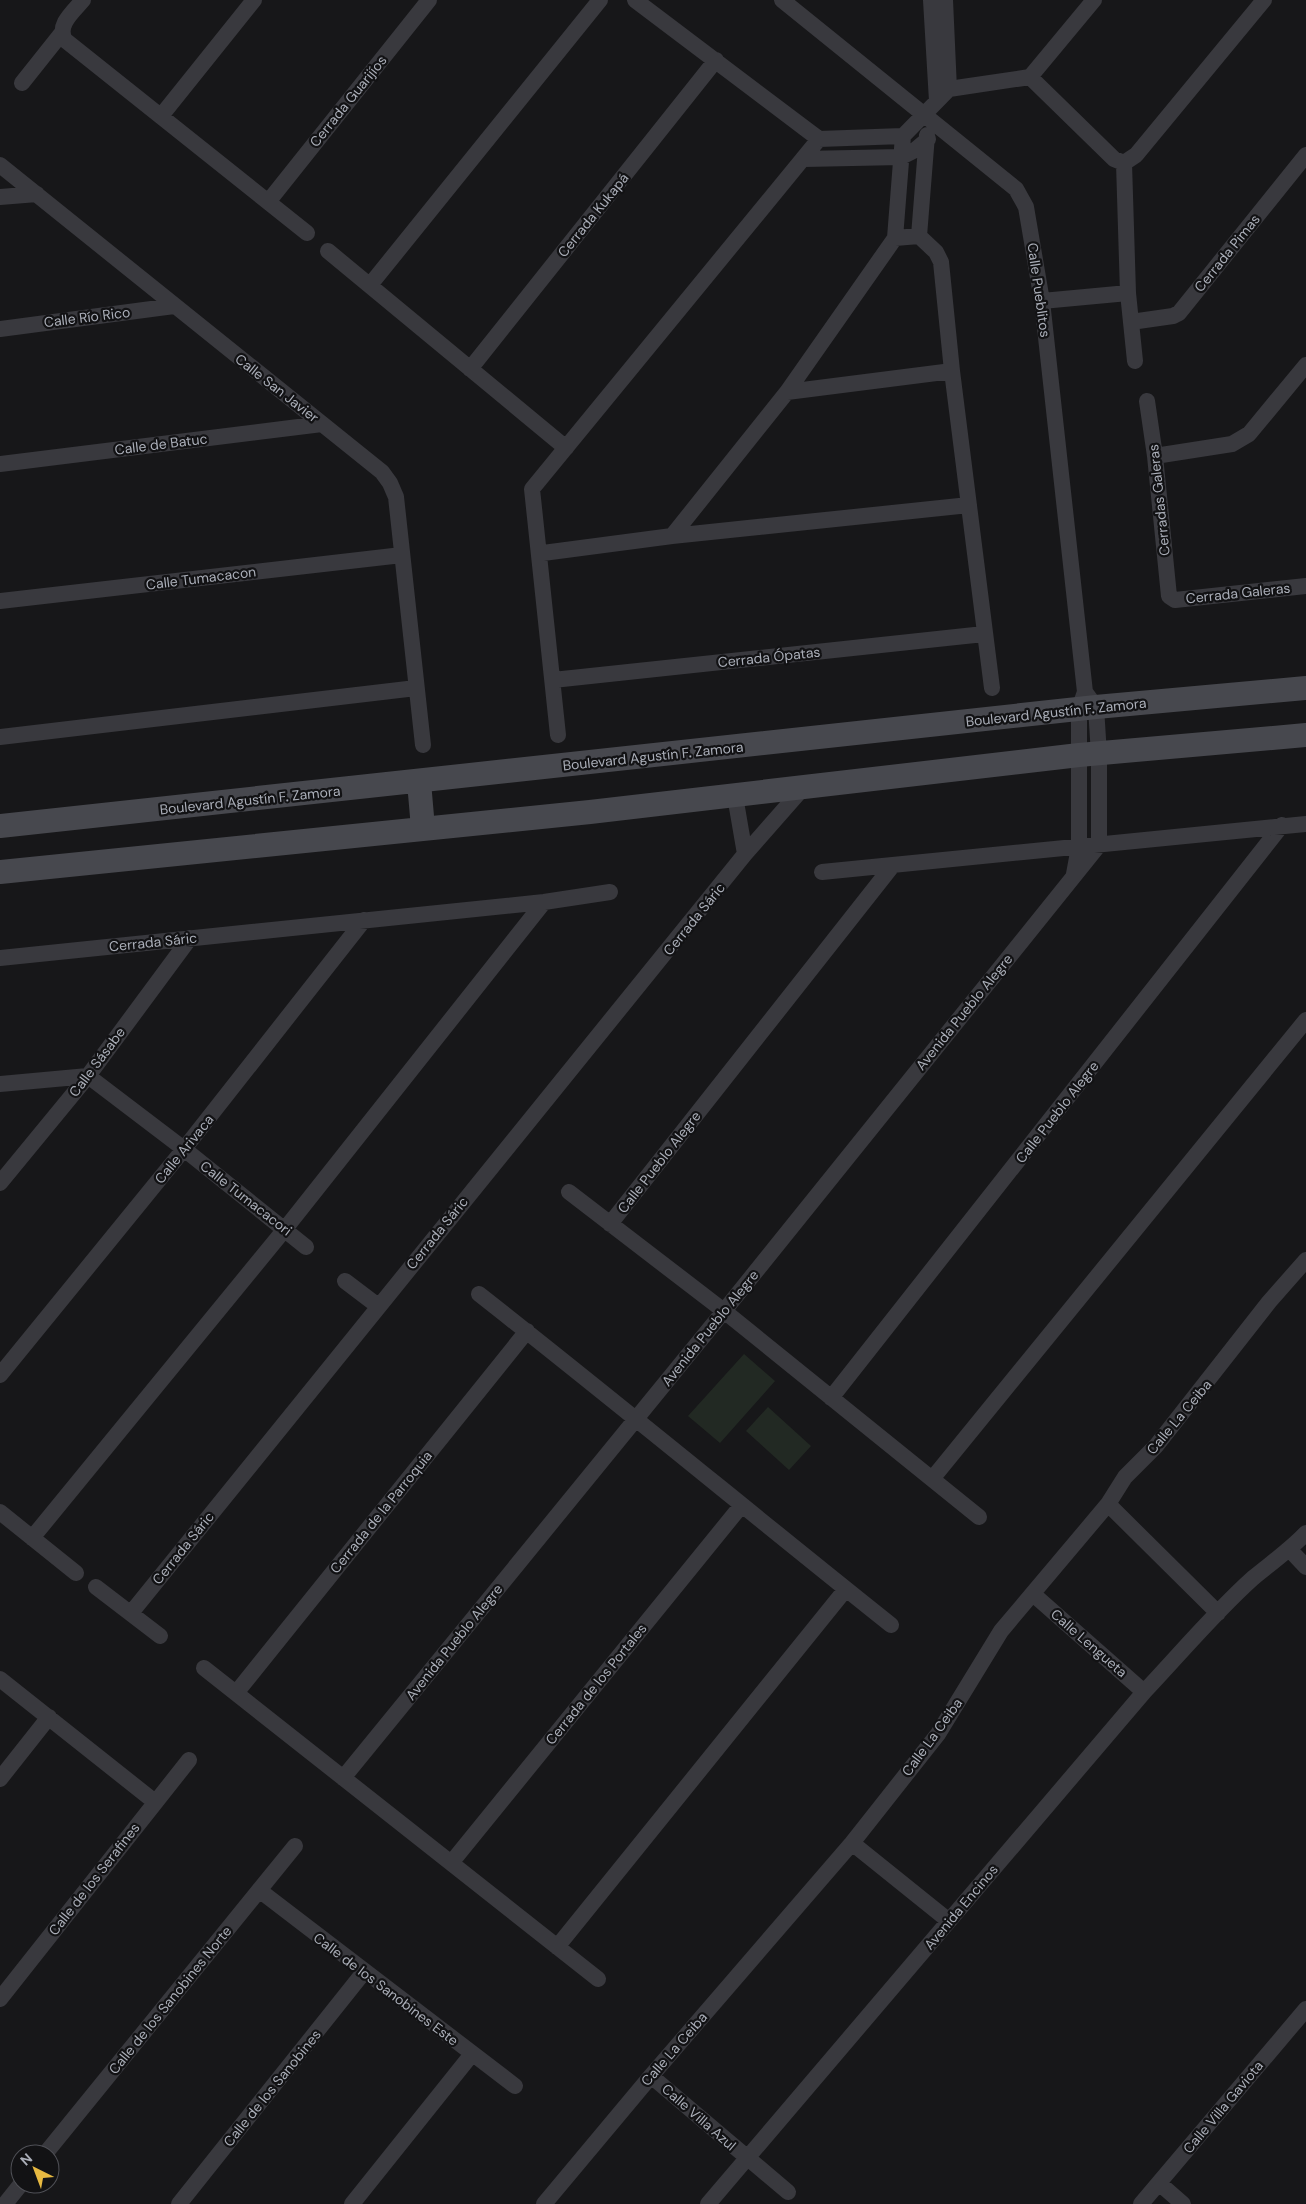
<svg xmlns="http://www.w3.org/2000/svg" width="1306" height="2204" font-family="'DM Sans',sans-serif">
  <style>
    .green { fill: #222923 }
    .lines { fill: none; stroke-linecap: round; stroke-linejoin: round }
    .street { stroke: #39393e; stroke-width: 16 }
    .secondary { stroke: #47484e; stroke-width: 24 }
    .labels { text-anchor: middle; stroke-width: 4.5; stroke-linejoin: round; paint-order: stroke }
    .street-label { font-size: 14px; fill: #aaaeb8; stroke: #121214 }
  </style>
  <rect width="100%" height="100%" fill="#171719"/>
  <path class="green" d="M744,1354L775,1381L720,1443L688,1416Z
    M768,1407L811,1446L789,1470L746,1431Z"/>
  <g class="lines">
    <path class="street" d="M83,0C74,11 56,25 65,40L307,233
      M635,0L819,139L903,136
      M782,0L1016,189L1026,207L1042,301L1085,692L1079,709V847L1074,874
      M931,0L937,101
      M945,0L949,89
      M1030,77L1114,159L1124,163
      M22,83L61,34
      M949,89L1030,77L1094,0
      M161,116L254,0
      M804,159L901,157L915,150L928,139
      M1124,163L1136,155L1264,0
      M1124,163L1128,293L1135,361
      M0,165L382,472L390,483L396,497L423,745
      M0,197L37,194
      M268,202L429,0
      M919,236L927,135
      M895,238L903,136L949,89
      M328,251L566,448
      M370,285L600,0
      M1042,301L1128,293
      M1131,322L1173,316L1179,313L1306,155
      M0,329L174,306
      M470,369L716,60
      M787,392L952,371
      M1147,401L1155,456L1169,596L1175,600L1306,586
      M1155,456L1232,444L1249,434L1306,365
      M0,464L322,424
      M672,536L787,392L895,238L919,236L936,252L941,262L952,371L992,688
      M540,556L543,553L672,536L969,505
      M0,601L402,555
      M553,680L984,634
      M558,735L532,489L819,139
      M0,737L416,688
      M735,796L745,854
      M822,872L1306,824
      M0,958L544,902L610,892
      M0,1084L88,1076L184,1149L306,1247
      M0,1183L88,1076L190,938
      M569,1192L724,1311L979,1517
      M610,1224L893,865
      M345,1281L378,1306
      M479,1294C618,1403 753,1515 891,1625
      M0,1375L184,1149L364,920
      M831,1398L1282,825
      M932,1479L1306,1020
      M1108,1504L1218,1613
      M0,1512L76,1573
      M32,1538L285,1229L544,902
      M1290,1550L1306,1567
      M96,1587L160,1636
      M1033,1594L1144,1692
      M131,1613L745,854L803,788
      M204,1668L598,1979
      M0,1679L155,1802
      M236,1693L527,1331
      M343,1778L724,1311L1099,845V755L1096,707L1085,692
      M0,1779L49,1717
      M852,1843L949,1921
      M451,1863L741,1506
      M259,1890L515,2086
      M557,1947L846,1589
      M0,1999L189,1760
      M651,2076L788,2192
      M45,2154L295,1846
      M1159,2183L1183,2204
      M5,2204L21,2184
      M179,2204L364,1972
      M352,2204L472,2054
      M544,2204L651,2076L852,1843L938,1734L1001,1631L1108,1504L1125,1477L1156,1446L1269,1302L1306,1260
      M708,2204L1144,1692C1180,1654 1214,1613 1253,1578C1271,1563 1290,1550 1306,1533
      M1141,2204L1306,2009"/>
    <path class="secondary" d="M419,782L423,828
      M0,826L1096,707L1306,688
      M0,872L590,812L1079,755L1306,735"/>
  </g>
  <g class="labels">
    <g class="street-label">
      <text transform="translate(348 101) rotate(-51)" y="5">Cerrada Guarijíos</text>
      <text transform="translate(593 215) rotate(-51)" y="5">Cerrada Kukapá</text>
      <text transform="translate(1227 253) rotate(-51)" y="5">Cerrada Pimas</text>
      <text transform="translate(1039 290) rotate(82)" y="5">Calle Pueblitos</text>
      <text transform="translate(87 317) rotate(-7)" y="5">Calle Río Rico</text>
      <text transform="translate(277 388) rotate(38)" y="5">Calle San Javier</text>
      <text transform="translate(161 444) rotate(-7)" y="5">Calle de Batuc</text>
      <text transform="translate(1159 500) rotate(-96)" y="5">Cerradas Galeras</text>
      <text transform="translate(201 578) rotate(-7)" y="5">Calle Tumacacon</text>
      <text transform="translate(1238 593) rotate(-6)" y="5">Cerrada Galeras</text>
      <text transform="translate(769 657) rotate(-6)" y="5">Cerrada Ópatas</text>
      <text transform="translate(1056 712) rotate(-6)" y="5">Boulevard Agustín F. Zamora</text>
      <text transform="translate(653 756) rotate(-6)" y="5">Boulevard Agustín F. Zamora</text>
      <text transform="translate(250 800) rotate(-6)" y="5">Boulevard Agustín F. Zamora</text>
      <text transform="translate(694 919) rotate(-51)" y="5">Cerrada Sáric</text>
      <text transform="translate(153 942) rotate(-6)" y="5">Cerrada Sáric</text>
      <text transform="translate(964 1012) rotate(-51)" y="5">Avenida Pueblo Alegre</text>
      <text transform="translate(97 1062) rotate(-53)" y="5">Calle Sásabe</text>
      <text transform="translate(1057 1112) rotate(-52)" y="5">Calle Pueblo Alegre</text>
      <text transform="translate(184 1149) rotate(-51)" y="5">Calle Arivaca</text>
      <text transform="translate(659 1162) rotate(-52)" y="5">Calle Pueblo Alegre</text>
      <text transform="translate(246 1198) rotate(38)" y="5">Calle Tumacacori</text>
      <text transform="translate(437 1233) rotate(-51)" y="5">Cerrada Sáric</text>
      <text transform="translate(710 1328) rotate(-51)" y="5">Avenida Pueblo Alegre</text>
      <text transform="translate(1179 1417) rotate(-50)" y="5">Calle La Ceiba</text>
      <text transform="translate(381 1512) rotate(-51)" y="5">Cerrada de la Parroquia</text>
      <text transform="translate(183 1548) rotate(-51)" y="5">Cerrada Sáric</text>
      <text transform="translate(454 1642) rotate(-51)" y="5">Avenida Pueblo Alegre</text>
      <text transform="translate(1089 1643) rotate(41)" y="5">Calle Lengueta</text>
      <text transform="translate(596 1684) rotate(-51)" y="5">Cerrada de los Portales</text>
      <text transform="translate(932 1737) rotate(-54)" y="5">Calle La Ceiba</text>
      <text transform="translate(94 1879) rotate(-52)" y="5">Calle de los Serafines</text>
      <text transform="translate(961 1907) rotate(-50)" y="5">Avenida Encinos</text>
      <text transform="translate(386 1989) rotate(37)" y="5">Calle de los Sanobines Este</text>
      <text transform="translate(170 2000) rotate(-51)" y="5">Calle de los Sanobines Norte</text>
      <text transform="translate(674 2049) rotate(-49)" y="5">Calle La Ceiba</text>
      <text transform="translate(272 2088) rotate(-51)" y="5">Calle de los Sanobines</text>
      <text transform="translate(1223 2107) rotate(-50)" y="5">Calle Villa Gaviota</text>
      <text transform="translate(699 2117) rotate(41)" y="5">Calle Villa Azul</text>
    </g>
  </g>
  <g transform="translate(35 2169) rotate(318)"><circle r="24" fill="#121214" stroke="#4f5056"/>
  <path d="M0-4L9 19L0 12L-9 19Z" fill="#e7b941"/>
  <text y="-8" font-size="14" font-weight="bold" text-anchor="middle" fill="#aaaeb8">N</text>
  </g>
</svg>
